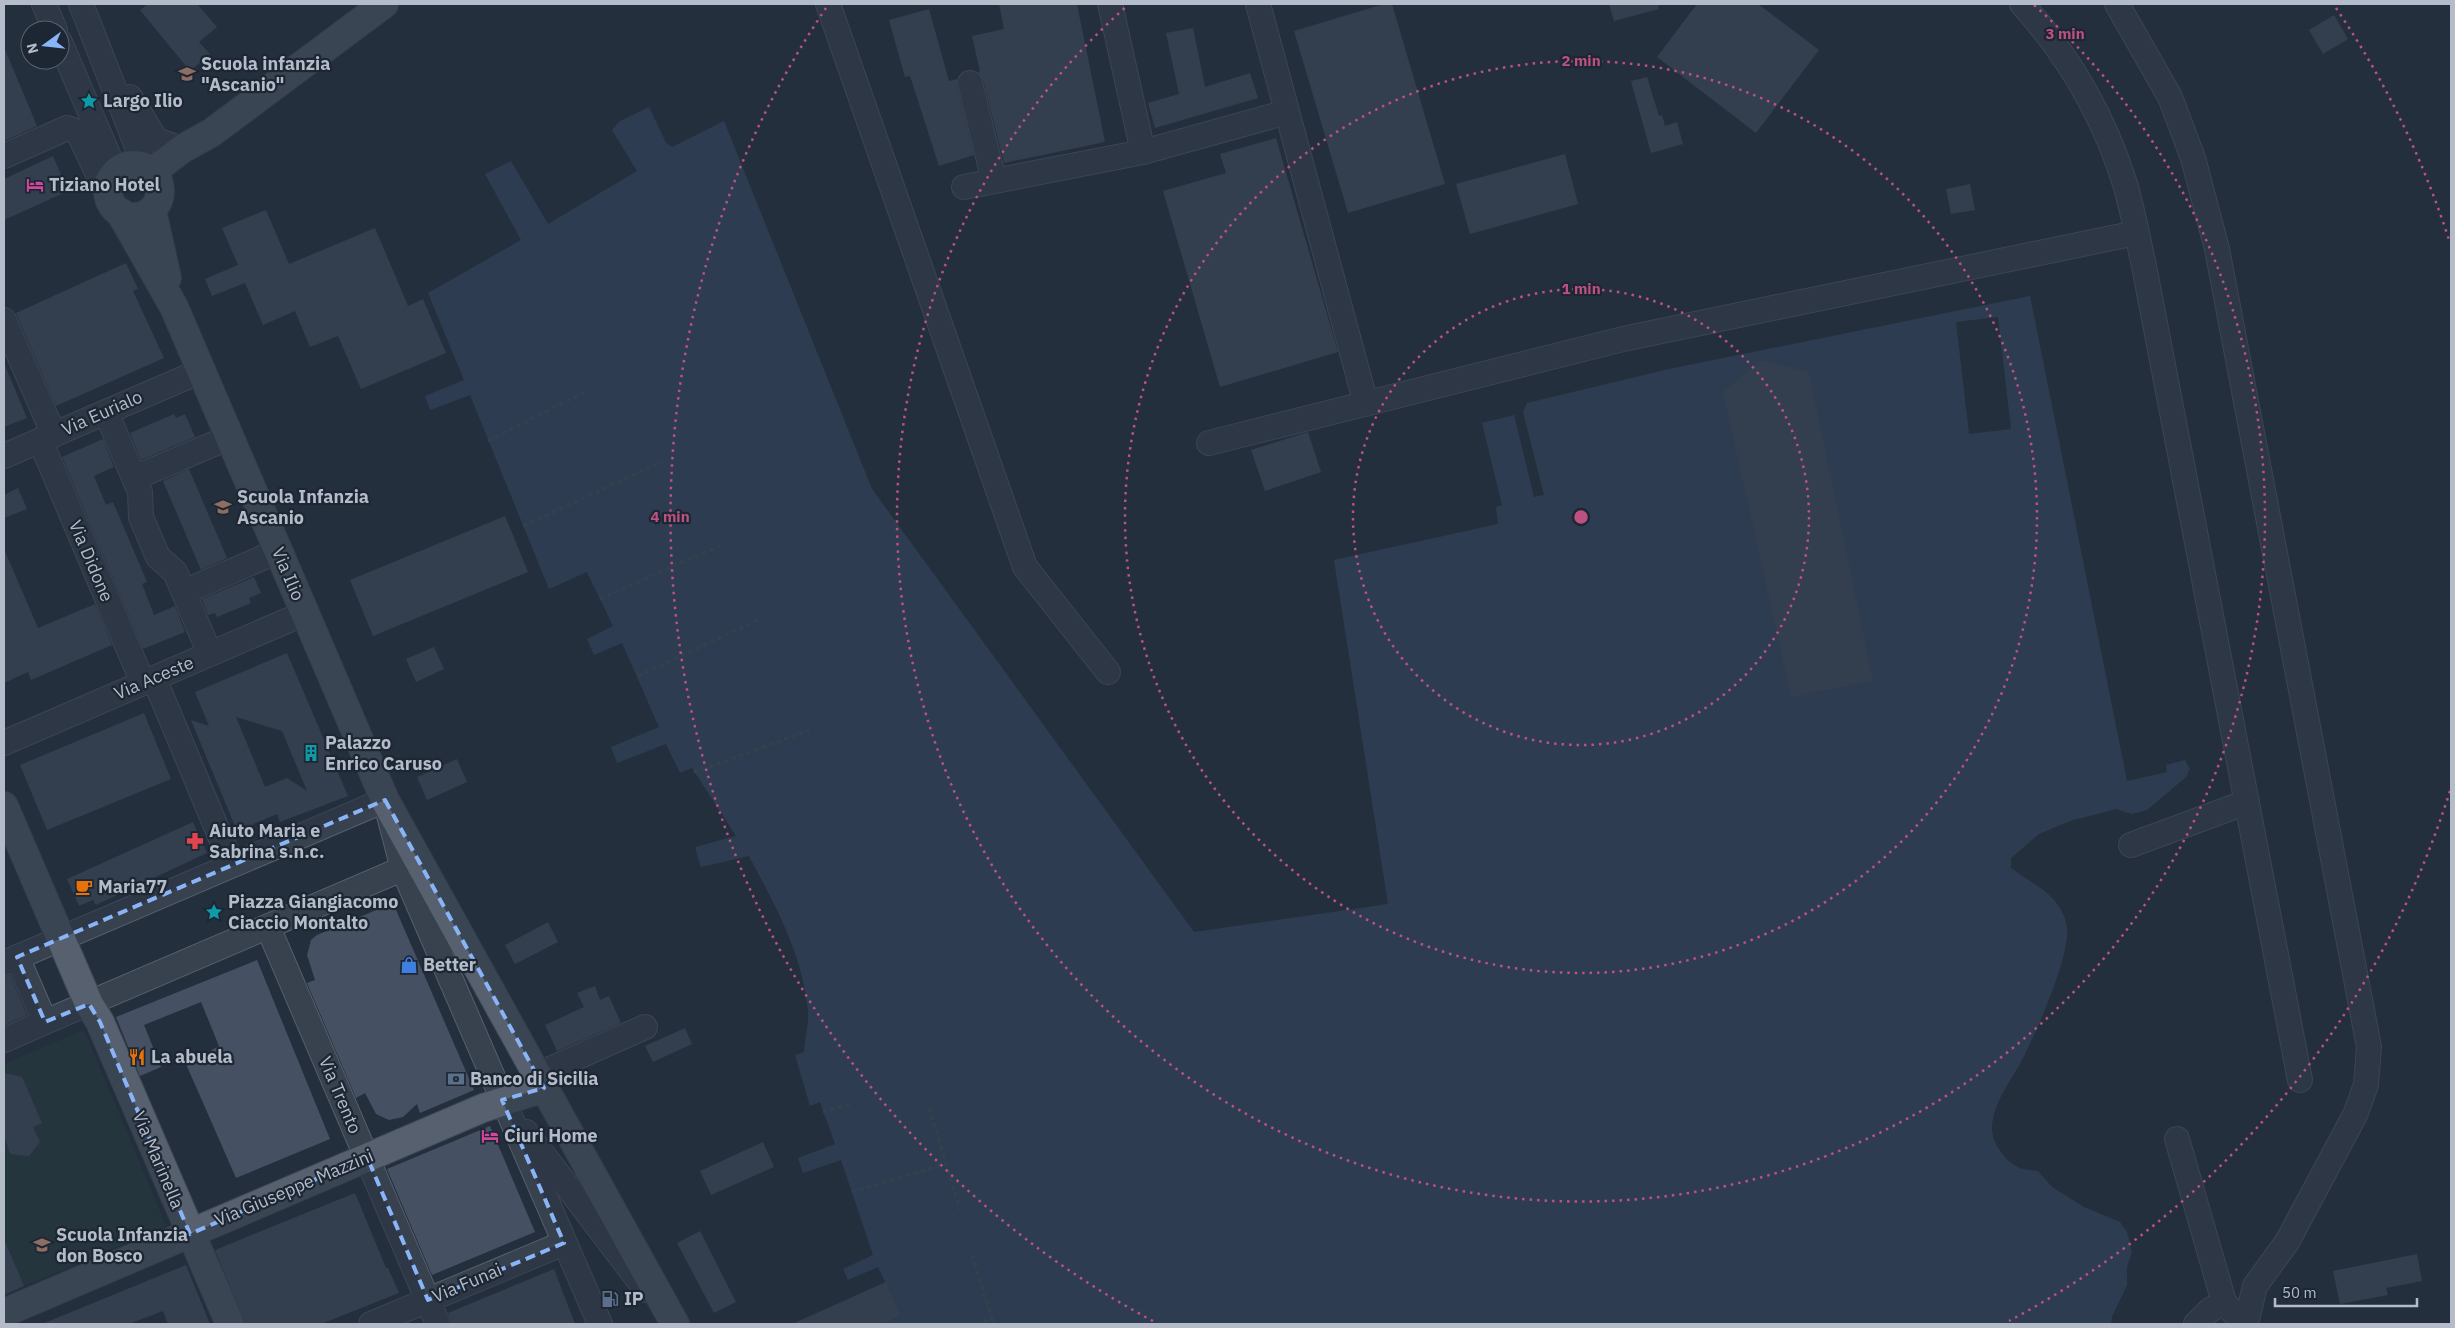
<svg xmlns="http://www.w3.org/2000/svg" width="2455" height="1328" font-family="'IBM Plex Sans',sans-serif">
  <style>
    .green { fill: #263c3f }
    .water { fill: #394c67 }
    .pier { fill: #242f3e }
    .building { fill: #455162; fill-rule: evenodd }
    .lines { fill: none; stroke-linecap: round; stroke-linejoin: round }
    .minor-casing { stroke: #565f6c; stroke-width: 26 }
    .major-casing { stroke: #414a57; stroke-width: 30 }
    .path { stroke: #44595c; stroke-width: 3; stroke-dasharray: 4 4; stroke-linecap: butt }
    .minor { stroke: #38414e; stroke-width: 24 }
    .major { stroke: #56606e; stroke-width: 28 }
    .marked { fill: none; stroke: #8ab4f8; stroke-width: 4; stroke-dasharray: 10 6; stroke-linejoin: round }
    .ring { fill: none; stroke: #bd5182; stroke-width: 2.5; stroke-dasharray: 2.5 5 }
    .labels { text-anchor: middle; stroke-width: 4.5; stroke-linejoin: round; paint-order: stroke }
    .poi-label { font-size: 18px; font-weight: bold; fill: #b4bcc9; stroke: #1d2633; text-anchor: start }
    .street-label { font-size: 18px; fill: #b4bcc9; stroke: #1d2633 }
    .centre { fill: #bd5182; stroke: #1d2633; stroke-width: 2.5 }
    .ring-label { font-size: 15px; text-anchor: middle; font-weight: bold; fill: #bd5182; stroke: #1d2633; stroke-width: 4.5; stroke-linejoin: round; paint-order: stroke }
  </style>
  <rect width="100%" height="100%" fill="#242f3e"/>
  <path class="green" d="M84,1030L166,1226L24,1286L4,1239V1064Z"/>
  <path class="water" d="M649,107L666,143L672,147L724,121L872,489L1194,932L1388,904L1334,560L1498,524L1496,507L1502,505L1482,423L1514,415L1534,497L1544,495L1523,412L1527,403L1669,369L2030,296L2127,781L2167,772L2166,765L2185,760L2190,769L2186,777L2147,810L2132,814L2116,809L2070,821L2039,834L2011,858V868C2032,884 2058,893 2066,922C2074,948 2038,1028 2025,1054C2014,1077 1994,1100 1992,1126C1991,1141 2003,1159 2016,1166C2022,1170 2032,1170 2038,1171L2052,1187L2084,1207L2120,1222L2127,1232L2132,1252L2127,1267V1285L2112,1317L2111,1324H883L901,1316L878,1267L848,1280L843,1269L873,1255L841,1160L803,1173L798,1158L835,1144L820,1102L810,1106L795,1055L804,1052C805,1039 809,1023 808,1010C802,953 775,905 749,856L701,867L695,847L736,836L692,768L680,773L666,744L617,763L611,747L659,727L622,643L594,655L587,639L613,626L587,572L549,589L470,395L430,410L425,396L464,380L428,293L521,240L485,174L511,161L548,224L637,171L612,130L620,121Z"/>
  <path class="pier" d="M1998,317L2011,429L1969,434L1956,322Z"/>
  <path class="building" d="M148,4H197L217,27L199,42L210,54L190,71L140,10Z
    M999,4H1077L1105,142L1004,163L983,80L978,72L980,71L972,36L1004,29Z
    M1384,4H1392L1445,184L1348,213L1294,31Z
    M1609,4H1658L1659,9L1614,21Z
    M1697,4H1758L1819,50L1756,133L1657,57Z
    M929,9L949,81L957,79V86L974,155L939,166L910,76L905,77L889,20Z
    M2334,15L2348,39L2323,54L2309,30Z
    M1193,28L1205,87L1250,73L1258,98L1155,128L1148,103L1179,94L1166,33Z
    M4,47L37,126L4,141Z
    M1647,77L1659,116L1662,115L1665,126L1677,122L1683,144L1651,153L1631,81Z
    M1276,138L1338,352L1220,387L1163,191L1226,173L1220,154Z
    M1565,154L1578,204L1470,234L1456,184Z
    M53,156L68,191L4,220V179Z
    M1970,184L1975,210L1951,214L1946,189Z
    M266,210L289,264L375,228L408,306L423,299L446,353L361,389L338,336L310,347L295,311L263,325L245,283L212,296L205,279L238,265L222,228Z
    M126,263L138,289L133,291L164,358L56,406L16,313Z
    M1762,360L1809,372L1873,681L1791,697L1723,392Z
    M4,363L27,418L4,427Z
    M174,414L176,418L185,414L195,437L141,460L130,433Z
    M1308,432L1321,472L1265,491L1251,450Z
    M103,439L114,467L94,476L106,505L113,502L147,582L142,584L154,615L175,606L185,632L143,649L62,457Z
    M189,469L227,558L201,570L163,481Z
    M18,488L27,509L4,518V495Z
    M505,516L528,572L373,636L350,580Z
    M4,549L38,628L95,604L112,645L31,680L28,672L4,683Z
    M254,577L261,593L249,598L251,603L217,617L215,613L208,615L202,599Z
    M434,647L444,669L416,682L406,659Z
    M287,653L348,796L280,822L277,814L237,831L191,720L209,726L195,692ZM236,717L282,731L307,791L287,778L265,787Z
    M144,713L171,779L47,830L20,765Z
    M457,759L467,782L427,800L417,777Z
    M193,822L207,853L96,905L93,900L79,906L67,879Z
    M393,903L474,1090L420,1113L417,1104L403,1117L389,1120L376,1114L365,1093L356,1098L307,983L315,980L307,955L311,940L317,935Z
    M548,922L558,942L515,964L505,945Z
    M257,960L330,1139L236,1178L186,1064L219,1046L201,1002L144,1025L161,1067L140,1076L116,1017Z
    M10,975L27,1015L4,1025V977Z
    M595,986L600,1000L609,996L621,1023L557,1051L545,1025L584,1007L577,993Z
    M685,1028L692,1044L653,1062L645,1046Z
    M4,1073L22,1077L42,1123L33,1127L40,1142L29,1156L10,1154L4,1134Z
    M490,1126L535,1232L432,1275L387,1169Z
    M763,1142L774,1167L711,1195L700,1171Z
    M355,1193L386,1268H388L399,1293L321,1324H245L215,1250Z
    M700,1231L736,1302L714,1313L677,1243Z
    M4,1239L24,1286L4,1295Z
    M2417,1254L2422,1281L2386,1288L2388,1295L2340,1304L2333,1271Z
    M186,1265L210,1324H168L163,1311L129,1324H42Z
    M554,1269L575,1324H452L448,1313Z
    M886,1282L901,1316L883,1324H792Z"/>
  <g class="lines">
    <g class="minor-casing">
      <path id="minor" d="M44,4L55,30
        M81,4L145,167
        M828,4L1025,567L1108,672
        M1110,4L1143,152
        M1258,4L1366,404
        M2022,4C2069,56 2104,117 2125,184C2133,211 2138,239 2144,266L2300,1080
        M2117,4L2170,97L2193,158L2217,249L2369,1047L2366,1085L2355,1115L2287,1242L2255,1286L2246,1324
        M60,42L116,173
        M970,83L994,181
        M130,97L156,140L182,149
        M4,156L67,128L78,132L110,200
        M964,187L1143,152L1287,112
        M4,320L54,435
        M106,412L140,492L141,517L158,557L175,572L210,654
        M40,440L143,683
        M1209,443L1623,339L2136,233
        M4,456L201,371
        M134,478L230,437
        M184,592L278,551
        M154,678L232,865
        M4,743L305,613
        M2131,845L2247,802
        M268,927L438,1324
        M17,957L45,1022L416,863
        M4,963L385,800L403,869L600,1324
        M4,1040L45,1022
        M537,1075L645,1027
        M526,1132L646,1290
        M2177,1139L2224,1302L2234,1313L2246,1321
        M371,1324L564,1243
        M2196,1324L2210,1310L2224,1302"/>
    </g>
    <g class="major-casing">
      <path id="major" d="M108 191a26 26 0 1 1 52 0a26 26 0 1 1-52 0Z
        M152,172L182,149L211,133L384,4
        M152,211L167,278
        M120,212L174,307L385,800L675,1324
        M4,806L89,1004L100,1022L230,1324
        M4,1313L483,1108L544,1088"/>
    </g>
    <path class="path" d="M488,441L585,392
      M523,526L663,461
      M600,599L724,544
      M638,676L760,619
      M694,772L810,730
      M929,1108L946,1164
      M823,1112L854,1103
      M852,1192L946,1164L960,1210
      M972,1255L992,1319
      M976,1324L992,1319L994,1324"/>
    <use href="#minor" class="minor"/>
    <use href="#major" class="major"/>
  </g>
  <path d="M0 0H2455V1328H0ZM385,800L544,1088L502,1100L564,1243L428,1300L367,1157L190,1234L100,1022L89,1004L45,1022L17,957Z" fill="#242f3e" fill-opacity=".55" fill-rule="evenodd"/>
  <path class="marked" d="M385,800L544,1088L502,1100L564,1243L428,1300L367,1157L190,1234L100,1022L89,1004L45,1022L17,957Z"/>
  <g class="ring">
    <circle cx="1581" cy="517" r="228"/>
    <circle cx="1581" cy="517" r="456"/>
    <path d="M2034 5A684 684 0 1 1 1128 5"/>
    <path d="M2450 791A911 911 0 0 1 2009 1321M1153 1321A911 911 0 0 1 826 8M2336 8A911 911 0 0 1 2450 243"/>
  </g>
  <defs>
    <g id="school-bare" transform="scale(1.35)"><path d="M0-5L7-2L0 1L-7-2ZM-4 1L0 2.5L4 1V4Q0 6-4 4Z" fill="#8d6e63" stroke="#1d2633" stroke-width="2.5" paint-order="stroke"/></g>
    <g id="sight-bare" transform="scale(1.35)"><path d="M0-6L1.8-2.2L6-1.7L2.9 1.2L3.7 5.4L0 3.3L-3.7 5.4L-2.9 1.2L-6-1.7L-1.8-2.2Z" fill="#0f9aa8" stroke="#1d2633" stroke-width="2.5" paint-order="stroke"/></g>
    <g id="hotel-bare" transform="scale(1.35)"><path d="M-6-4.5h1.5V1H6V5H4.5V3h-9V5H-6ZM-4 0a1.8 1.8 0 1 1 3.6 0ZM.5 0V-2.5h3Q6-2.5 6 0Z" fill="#d1479c" stroke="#1d2633" stroke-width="2.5" paint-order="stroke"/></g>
    <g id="building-bare" transform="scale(1.35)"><path d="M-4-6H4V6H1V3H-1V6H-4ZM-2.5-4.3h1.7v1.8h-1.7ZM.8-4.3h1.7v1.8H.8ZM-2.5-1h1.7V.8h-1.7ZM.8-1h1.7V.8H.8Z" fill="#0f9aa8" stroke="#1d2633" stroke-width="2.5" paint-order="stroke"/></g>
    <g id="pharmacy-bare" transform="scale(1.35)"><path d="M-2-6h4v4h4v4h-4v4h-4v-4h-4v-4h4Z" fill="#e0444e" stroke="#1d2633" stroke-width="2.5" paint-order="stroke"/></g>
    <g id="cafe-bare" transform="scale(1.35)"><path d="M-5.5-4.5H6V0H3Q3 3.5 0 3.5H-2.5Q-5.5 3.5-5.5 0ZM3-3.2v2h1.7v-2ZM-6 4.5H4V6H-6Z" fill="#e8710a" stroke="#1d2633" stroke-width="2.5" paint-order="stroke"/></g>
    <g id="shop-bare" transform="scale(1.35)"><path d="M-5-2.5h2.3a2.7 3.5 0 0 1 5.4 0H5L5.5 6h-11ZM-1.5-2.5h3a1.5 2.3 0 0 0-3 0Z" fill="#3f7fe0" stroke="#1d2633" stroke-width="2.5" paint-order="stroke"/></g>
    <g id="restaurant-bare" transform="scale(1.35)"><path d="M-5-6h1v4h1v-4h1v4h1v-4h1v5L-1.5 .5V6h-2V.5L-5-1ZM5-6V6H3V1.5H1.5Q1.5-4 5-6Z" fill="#e8710a" stroke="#1d2633" stroke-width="2.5" paint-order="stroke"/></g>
    <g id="bank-bare" transform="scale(1.35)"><path d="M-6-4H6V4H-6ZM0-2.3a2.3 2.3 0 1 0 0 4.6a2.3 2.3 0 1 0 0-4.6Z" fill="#5c6f8a" stroke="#1d2633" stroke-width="2.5" paint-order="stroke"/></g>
    <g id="fuel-bare" transform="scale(1.35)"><path d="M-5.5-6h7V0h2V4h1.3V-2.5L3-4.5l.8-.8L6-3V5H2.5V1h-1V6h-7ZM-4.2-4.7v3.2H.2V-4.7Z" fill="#5c6f8a" stroke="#1d2633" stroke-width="2.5" paint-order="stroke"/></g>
  </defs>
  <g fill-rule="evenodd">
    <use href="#school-bare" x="187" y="74"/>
    <use href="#sight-bare" x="89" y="101"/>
    <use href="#hotel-bare" x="35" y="185"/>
    <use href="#school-bare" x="223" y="507"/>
    <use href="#building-bare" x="311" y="753"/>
    <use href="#pharmacy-bare" x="195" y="841"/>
    <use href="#cafe-bare" x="84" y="887"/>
    <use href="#sight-bare" x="214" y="912"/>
    <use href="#shop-bare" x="409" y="965"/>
    <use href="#restaurant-bare" x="137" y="1057"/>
    <use href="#bank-bare" x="456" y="1079"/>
    <use href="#hotel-bare" x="490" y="1136"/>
    <use href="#school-bare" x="42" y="1245"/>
    <use href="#fuel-bare" x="610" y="1299"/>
  </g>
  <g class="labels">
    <g class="poi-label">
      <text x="201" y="70">Scuola infanzia<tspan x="201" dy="21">"Ascanio"</tspan></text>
      <text x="103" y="107">Largo Ilio</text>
      <text x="49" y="191">Tiziano Hotel</text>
      <text x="237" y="503">Scuola Infanzia<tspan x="237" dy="21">Ascanio</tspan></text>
      <text x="325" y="749">Palazzo<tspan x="325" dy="21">Enrico Caruso</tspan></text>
      <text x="209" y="837">Aiuto Maria e<tspan x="209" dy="21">Sabrina s.n.c.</tspan></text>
      <text x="98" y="893">Maria77</text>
      <text x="228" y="908">Piazza Giangiacomo<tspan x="228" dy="21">Ciaccio Montalto</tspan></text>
      <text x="423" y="971">Better</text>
      <text x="151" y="1063">La abuela</text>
      <text x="470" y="1085">Banco di Sicilia</text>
      <text x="504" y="1142">Ciuri Home</text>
      <text x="56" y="1241">Scuola Infanzia<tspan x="56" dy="21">don Bosco</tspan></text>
      <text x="624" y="1305">IP</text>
    </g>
    <g class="street-label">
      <text transform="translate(102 413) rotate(-24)" y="6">Via Eurialo</text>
      <text transform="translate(91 561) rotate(67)" y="6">Via Didone</text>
      <text transform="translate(288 574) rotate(67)" y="6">Via Ilio</text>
      <text transform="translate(154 678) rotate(-23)" y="6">Via Aceste</text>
      <text transform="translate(340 1095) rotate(67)" y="6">Via Trento</text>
      <text transform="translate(158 1160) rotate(67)" y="6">Via Marinella</text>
      <text transform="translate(294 1188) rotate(-23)" y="6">Via Giuseppe Mazzini</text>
      <text transform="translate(467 1283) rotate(-23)" y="6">Via Funai</text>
    </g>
  </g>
  <circle cx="1581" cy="517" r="8" class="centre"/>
  <g class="ring-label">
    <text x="2065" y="39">3 min</text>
    <text x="1581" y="66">2 min</text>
    <text x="1581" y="294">1 min</text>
    <text x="670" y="522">4 min</text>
  </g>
  <rect width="2455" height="1328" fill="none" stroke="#b4bcc9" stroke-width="10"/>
  <g transform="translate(45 45) rotate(255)"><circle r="24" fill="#1d2633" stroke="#59626f"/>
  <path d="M0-4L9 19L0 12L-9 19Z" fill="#8ab4f8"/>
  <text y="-8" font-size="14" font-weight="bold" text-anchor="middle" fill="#b4bcc9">N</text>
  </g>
  <path d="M2275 1298v8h142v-8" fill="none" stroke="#b4bcc9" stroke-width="2.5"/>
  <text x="2282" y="1298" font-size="15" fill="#b4bcc9" stroke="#1d2633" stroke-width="4" paint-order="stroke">50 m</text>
</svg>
